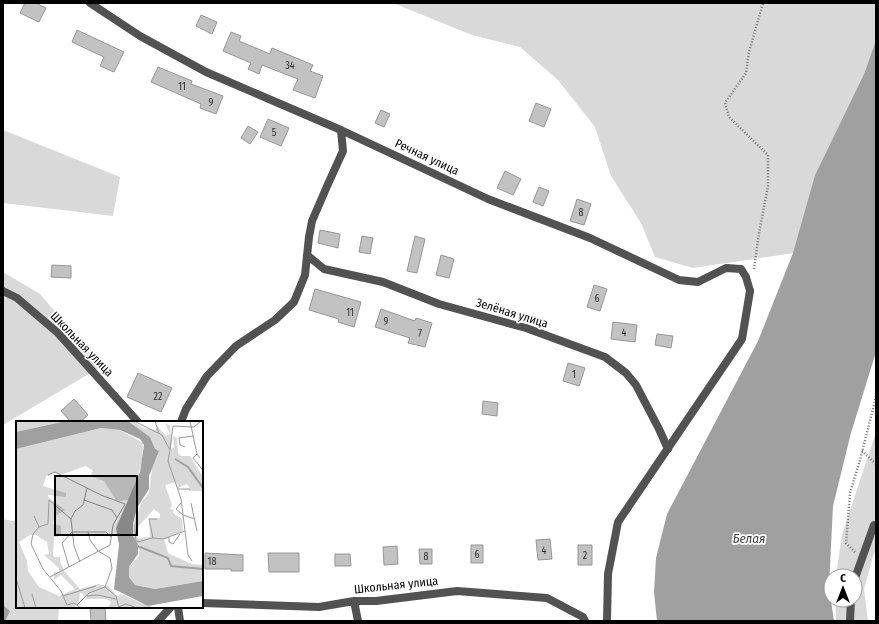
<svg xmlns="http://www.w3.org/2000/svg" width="879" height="624" font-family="'Fira Sans Condensed',sans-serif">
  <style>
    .green { fill: #d9d9d9 }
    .water { fill: #a0a0a0 }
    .building { fill: #c2c2c2; stroke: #969696 }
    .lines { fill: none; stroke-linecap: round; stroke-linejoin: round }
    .path { stroke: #747474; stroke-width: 2.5; stroke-dasharray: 1 2; stroke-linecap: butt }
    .service { stroke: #525252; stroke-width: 8 }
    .minor { stroke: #525252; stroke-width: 8 }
    .labels { text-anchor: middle; stroke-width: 3.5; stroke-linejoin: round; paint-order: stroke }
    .number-label { font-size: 10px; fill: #303030 }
    .street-label { font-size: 12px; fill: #000; stroke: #fff }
    .water-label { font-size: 13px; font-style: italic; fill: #414141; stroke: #fff }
    .inset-river { fill: none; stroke: #a0a0a0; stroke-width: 2 }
    .inset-road { fill: none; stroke: #999; stroke-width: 1 }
    .view { fill: #000; fill-opacity: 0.15; stroke: #000; stroke-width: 2 }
    .inset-edge { fill: none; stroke: #000; stroke-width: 2 }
  </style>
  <rect width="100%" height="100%" fill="#fff"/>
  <path class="green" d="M393,3H876V40L864,74L815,175L794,253L693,268L655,257L641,223L611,176L595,127L558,80L520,47L472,35Z
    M3,130L120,177L113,216L3,203Z
    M3,272L40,294L102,366L3,425Z
    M876,432V551L874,553L864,589L868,621H836L835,600H855V576H836L842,535Z
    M3,519L17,522V607H59L58,621H3Z"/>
  <path class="water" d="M876,40V352L851,433L833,506L829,587L834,621H657L654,592L656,558L667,514L758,341L793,253L815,175L864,74Z
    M3,605L10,611L5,621H3Z"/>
  <path class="building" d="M25,3H36L46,8L39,22L20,13Z
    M201,15L217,22L212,34L196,26Z
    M77,30L124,52L114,72L100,66L104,57L72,42Z
    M231,32L241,36L239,41L270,54L272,48L313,65L310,71L323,76L315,98L293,90L298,79L262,65L259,74L248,69L251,63L223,51Z
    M158,67L192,81L191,84L223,96L216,114L200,108L201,104L151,82Z
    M536,103L551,109L544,127L529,121Z
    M381,110L390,114L384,127L375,123Z
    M268,119L289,128L281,146L260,137Z
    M248,126L258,132L250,144L241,138Z
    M505,171L521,179L513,195L497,188Z
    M539,187L549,191L543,206L533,202Z
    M577,199L591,204L584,225L570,221Z
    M320,230L340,234L338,248L318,243Z
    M362,236L373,238L370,254L359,252Z
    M415,236L425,239L417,273L407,271Z
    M441,255L454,259L449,278L436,275Z
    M52,265L71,266V278L51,277Z
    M594,285L607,289L600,311L587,307Z
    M315,289L361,302L354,327L338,322L339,319L309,310Z
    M381,309L415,321L416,318L432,323L425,347L408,343L410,338L375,327Z
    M613,322L637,325L635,342L611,339Z
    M657,334L673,336L671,348L655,345Z
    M568,363L585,368L579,386L563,381Z
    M138,373L172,388L161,412L127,397Z
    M74,399L88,415L80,422H71L61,411Z
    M483,401L498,403L497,416L482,414Z
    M550,539L552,559L538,560L536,540Z
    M471,545H483V563H471Z
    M578,545H592V565H578Z
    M397,546L398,564L384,565L383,547Z
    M419,549H432V564H420Z
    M205,553L243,555V571H231V569H205Z
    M268,553H299V572H269Z
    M335,554H350L351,566H335Z
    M90,607H105L106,621H91Z"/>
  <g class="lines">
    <path class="path" d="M754,269L759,233L768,186V155L729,117L725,103L746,73L749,52L763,3
      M862,451L876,464
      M855,552L846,543L850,493L860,460L876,397"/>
    <path class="service" d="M607,621L608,574L618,522L742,339L750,291"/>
    <path class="minor" d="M90,3L140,36L206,72L341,130L488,199L590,238L679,280L698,282L726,268L741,269L746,277L750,291
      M307,255L324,269L383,282L439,304L526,328L605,357L626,373L636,385L659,429L668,449
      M3,291L17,298L58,333L138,422
      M181,422L186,409L207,376L236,346L275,320L294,302L305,275L309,237L312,221L328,184L343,151L341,130
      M855,578L874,525
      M354,601L358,621
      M202,603L319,607L354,601H376L457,591L547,598L583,617L585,621
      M178,607L180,621
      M158,621L171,607
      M850,621L851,600"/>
  </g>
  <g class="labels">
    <g class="number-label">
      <text x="290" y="69">34</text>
      <text x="182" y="90">11</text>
      <text x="211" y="106">9</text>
      <text x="274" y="136">5</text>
      <text x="581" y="216">8</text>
      <text x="597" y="302">6</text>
      <text x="350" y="316">11</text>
      <text x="386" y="325">9</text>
      <text x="624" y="336">4</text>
      <text x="420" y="337">7</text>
      <text x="574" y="378">1</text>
      <text x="158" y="400">22</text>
      <text x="544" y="554">4</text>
      <text x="477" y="558">6</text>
      <text x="585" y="559">2</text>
      <text x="426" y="560">8</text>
      <text x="212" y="565">18</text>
    </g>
    <g class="street-label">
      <text transform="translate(427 157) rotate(25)" y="4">Речная улица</text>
      <text transform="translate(512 313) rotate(17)" y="4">Зелёная улица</text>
      <text transform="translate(82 344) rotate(46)" y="4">Школьная улица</text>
      <text transform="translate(396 585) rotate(-6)" y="4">Школьная улица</text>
    </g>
    <g class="water-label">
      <text x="749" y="543">Белая</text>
    </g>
  </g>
  <g transform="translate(16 421)">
    <rect width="187" height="187" fill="#fff"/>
    <path d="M0,0H50L0,11ZM111,0H117L127,7L139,9L141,5L150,15L154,13L149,2L154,5L156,22L153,31L158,26L157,15L161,17L162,32L165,35H174L187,56V70H176L171,63L162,67L160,61L149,64L156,84L154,88L158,89L157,92L166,98L167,110L148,118L152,132L156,134L176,143L187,144V160L139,168L119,164L113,156V146L123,135V123L118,120V105L125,82L133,72L136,47L143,30L139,29L134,16ZM138,88L144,93V97L133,98L134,116L121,117V107ZM85,7L104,9L127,22L126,39L120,62L113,79L104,80L100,79L88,60L74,55L77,50L70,45L44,54L39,52L30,55L27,65L50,72V76L32,74V76L49,89L39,95L37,103L45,105V115L38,116L37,133L38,136H44V141L49,151L64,168L82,163L92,165L102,176L104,173L138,187H92L95,181L91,178H70L66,172H64L63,181L58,187H0V28ZM14,114H20L31,121L33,133L28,134L43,147V150L38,151V159L45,154L59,168L43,175L23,166L12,150L11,140L3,121Z" fill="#d9d9d9" fill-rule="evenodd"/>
    <path d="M50,0L113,1L134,16L139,28L143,30L133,55V68L121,87L117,102V115L122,123V133L113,146V156L119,164L139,168L187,160V175L132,185L98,168L103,124L100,107L124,51L128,24L124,18L104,9L85,7L0,28V11Z" fill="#a0a0a0"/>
    <path class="inset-river" d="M159,38L172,46L187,67M119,124L152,137L155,145L187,148"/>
    <path class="inset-road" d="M118,0L146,14L154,29L157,5L178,6L184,1M139,0L143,12M174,0L181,33L184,37M169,26L164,24L163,17L177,15M154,29L152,40L165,78L172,134L176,140M181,33L177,37L186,48M32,54L39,51L85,74L109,83L97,104L94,124L34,156M162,68H174V70M68,79L96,89L101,97M166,81L160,88L167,94M175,82L181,110M167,94L179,98M18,95L23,106M121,104L119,117L122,121L136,117L147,118L169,110M23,106L17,113L15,123L27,148L45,170L51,184M23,106L32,103L33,79L55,98M153,116V121L157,123L164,113M137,117L133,98H141M64,141L58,125L55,98L59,90L67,84L71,67M53,146L46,122L56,111H90L95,116M0,157L9,187M89,166L100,175L103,187M16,173L20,187M47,175L80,165M71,175L82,174L100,178M51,184L58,182L65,187M61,184L73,172L89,166L96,147L94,137L82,130L74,119L72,111M102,186L110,183L121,187"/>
    <path class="view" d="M39,55H121V114H39Z"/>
    <rect width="187" height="187" class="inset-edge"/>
  </g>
  <rect width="879" height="624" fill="none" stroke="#000000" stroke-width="8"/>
  <g transform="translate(843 588)"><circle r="19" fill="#ffffff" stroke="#999999"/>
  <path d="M0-3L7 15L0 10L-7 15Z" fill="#000000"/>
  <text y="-6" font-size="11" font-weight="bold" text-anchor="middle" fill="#000000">С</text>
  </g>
</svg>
